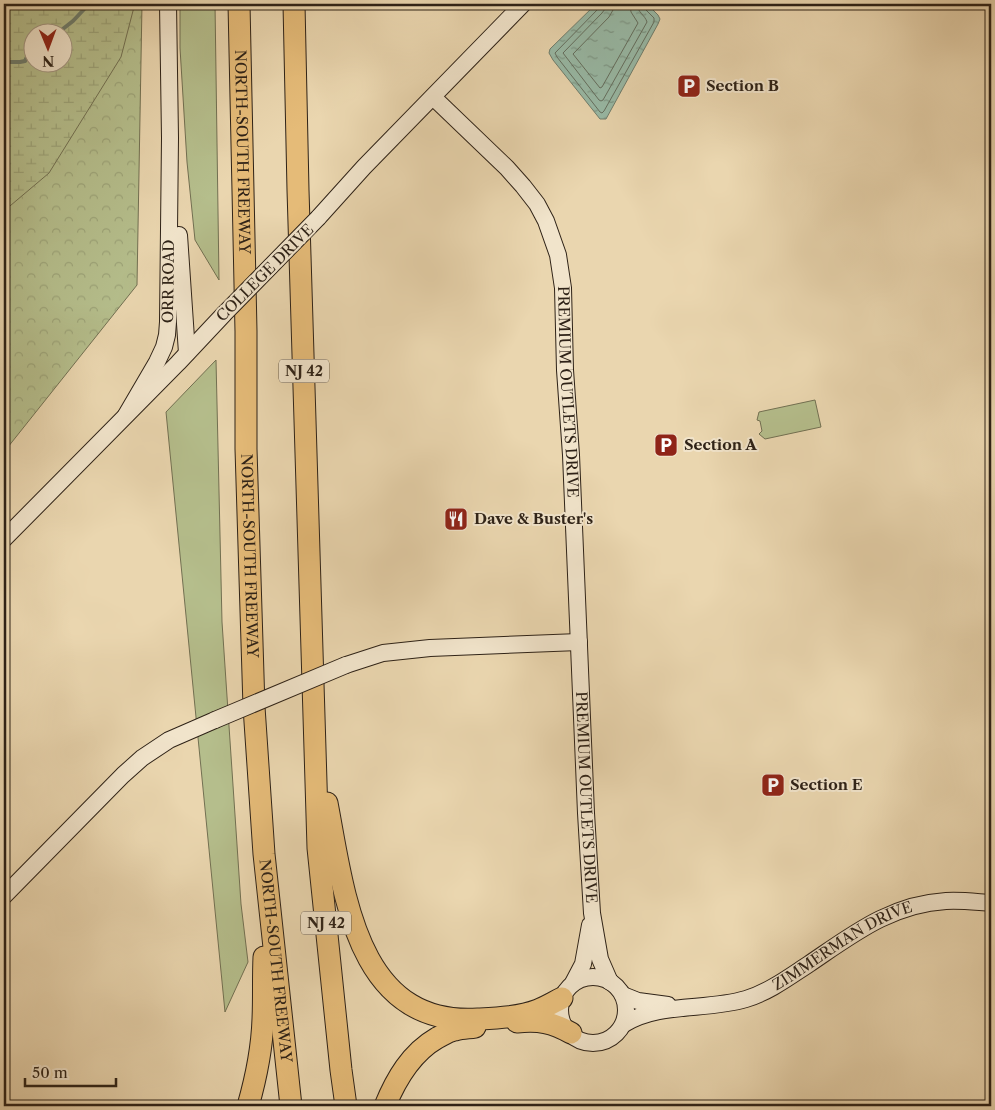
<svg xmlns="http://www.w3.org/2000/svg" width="995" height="1110" font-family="'Libre Caslon Text',serif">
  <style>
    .green { fill: #b5be8c; stroke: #727052 }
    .forest { fill: url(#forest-crowns); stroke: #727052; fill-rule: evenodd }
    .wetland { fill: url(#wetland-marsh); stroke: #727052; fill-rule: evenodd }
    .water { fill: url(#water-ripples); stroke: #6e7d6d }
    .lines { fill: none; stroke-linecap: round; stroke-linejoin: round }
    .shore { stroke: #636e5f; stroke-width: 1 }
    .stream { stroke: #6e7d6d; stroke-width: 4 }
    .secondary-casing { stroke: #2e2217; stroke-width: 18 }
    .highway-casing { stroke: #2e2217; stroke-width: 23 }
    .secondary { stroke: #f1e4cb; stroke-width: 16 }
    .highway { stroke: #e5bb78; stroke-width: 21 }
    .secondary-bridge-casing { stroke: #2e2217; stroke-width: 18; stroke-linecap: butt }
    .secondary-bridge { stroke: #f1e4cb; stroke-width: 16 }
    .labels { text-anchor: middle; stroke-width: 4; stroke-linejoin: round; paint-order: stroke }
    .shield { fill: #f1e4cb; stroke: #685c4d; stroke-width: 1 }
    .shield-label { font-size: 14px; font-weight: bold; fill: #2e2217 }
    .poi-label { font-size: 15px; font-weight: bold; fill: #2e2217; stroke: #f1e4cb; text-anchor: start }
    .street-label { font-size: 15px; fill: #2e2217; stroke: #f1e4cb }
  </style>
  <defs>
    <pattern id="forest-crowns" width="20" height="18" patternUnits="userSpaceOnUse" patternTransform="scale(1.25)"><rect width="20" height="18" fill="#b5be8c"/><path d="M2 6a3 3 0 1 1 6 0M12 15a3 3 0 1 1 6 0" fill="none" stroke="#9ca378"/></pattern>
    <pattern id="wetland-marsh" width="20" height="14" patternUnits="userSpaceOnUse" patternTransform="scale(1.25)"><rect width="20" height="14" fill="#b5be8c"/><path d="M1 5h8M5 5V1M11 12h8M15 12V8" fill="none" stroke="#9ca378"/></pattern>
    <pattern id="water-ripples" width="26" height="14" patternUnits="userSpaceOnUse" patternTransform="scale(1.25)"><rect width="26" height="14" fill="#98baa7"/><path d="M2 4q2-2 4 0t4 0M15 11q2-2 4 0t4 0" fill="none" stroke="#7c9787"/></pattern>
  </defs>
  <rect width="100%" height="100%" fill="#ead6af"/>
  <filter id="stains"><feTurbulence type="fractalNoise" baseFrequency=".004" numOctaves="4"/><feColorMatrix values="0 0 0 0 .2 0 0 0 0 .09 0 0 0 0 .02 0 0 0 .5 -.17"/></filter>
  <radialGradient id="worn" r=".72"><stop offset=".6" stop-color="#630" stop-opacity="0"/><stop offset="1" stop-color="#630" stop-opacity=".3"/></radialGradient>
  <path class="green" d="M180,4H215L219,280L195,240L187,162L180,48Z
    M216,360L222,622L241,904L248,962L225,1012L166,412Z
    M815,400L821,427L765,439L759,434L762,431L760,421L757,420L759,412Z"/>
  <path class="forest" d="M4,4H142L137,285L4,452ZM32,32H62V62H32Z"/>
  <path class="wetland" d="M4,4H134V7L121,57L49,173L4,211ZM32,32H62V62H32Z"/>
  <path class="water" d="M596,4H647L658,15L660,19L658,24L606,119H600L553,60L549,53L550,49Z"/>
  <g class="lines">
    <path class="shore" d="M599,4L598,9L555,53L557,57L600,112L602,113L604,111L654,22V18L645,9L644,4
      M606,4L605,9L602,13L563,53L599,100L601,101L603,100L647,22C645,15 637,12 637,4
      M613,4V10L609,17L573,54L600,88L602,87L638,23L631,12L630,4"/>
    <path class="stream" d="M59,32L73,21L89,4
      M4,62H20L25,61L32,47"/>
    <g class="secondary-casing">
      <g id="secondary">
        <path id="s1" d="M433,97L507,168L523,186L537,204L546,221L558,255L563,288L565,370L571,455L586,813L592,913L600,959L610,982"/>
        <path d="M318,218L364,167L523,4"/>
        <path d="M179,235L187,353"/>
        <path id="s2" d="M126,415L157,362L164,347L167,335L168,322L170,138L168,4"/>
        <path d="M4,539L178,363L224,314"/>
        <path d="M346,665L383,653L430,648L579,642"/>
        <path d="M4,896L123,775L142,758L169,740L215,720"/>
        <circle cx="593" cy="1010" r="33"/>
        <path d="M573,983L583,964L590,925"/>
        <path d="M623,995L638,1001L668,1005"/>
        <path id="s3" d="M624,1024C660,1002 706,1011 746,999C769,992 789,977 809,964C852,935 891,904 946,901C961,900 976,902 991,903"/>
      </g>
    </g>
    <g class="highway-casing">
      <g id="highway">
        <path id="s4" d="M239,4L246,331V449L254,707L264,854L291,1106"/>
        <path d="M294,4L298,190L318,848L341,1070L346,1106"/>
        <path d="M327,803C344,892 356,1027 478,1019C497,1018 520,1017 538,1010C546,1007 554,1002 562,998"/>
        <path d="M517,1022C539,1020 552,1022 571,1033"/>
        <path d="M248,1106C256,1078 262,1049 263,1019C264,998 263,977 264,957"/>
        <path d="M385,1106C396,1079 411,1053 437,1038C443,1035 449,1031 455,1030C461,1028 468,1028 475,1027"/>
      </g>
    </g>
    <use href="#secondary" class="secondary"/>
    <use href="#highway" class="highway"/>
    <g class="secondary-bridge-casing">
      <path id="secondary-bridge" d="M224,314L318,218
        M215,720L346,665"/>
    </g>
    <use href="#secondary-bridge" class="secondary-bridge"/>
  </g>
  <defs>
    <g id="parking-square" transform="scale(1.25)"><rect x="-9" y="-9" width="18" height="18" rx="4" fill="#8f2418" stroke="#f1e4cb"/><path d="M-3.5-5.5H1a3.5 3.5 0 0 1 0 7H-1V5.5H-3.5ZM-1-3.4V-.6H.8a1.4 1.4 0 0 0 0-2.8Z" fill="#fff"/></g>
    <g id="restaurant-square" transform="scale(1.25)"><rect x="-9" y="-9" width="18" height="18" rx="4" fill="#8f2418" stroke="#f1e4cb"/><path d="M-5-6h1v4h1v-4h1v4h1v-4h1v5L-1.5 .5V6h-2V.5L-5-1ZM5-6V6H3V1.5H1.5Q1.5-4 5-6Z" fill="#fff"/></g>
  </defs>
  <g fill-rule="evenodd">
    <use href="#parking-square" x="689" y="86"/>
    <use href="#parking-square" x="666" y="445"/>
    <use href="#restaurant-square" x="456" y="519"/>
    <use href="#parking-square" x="773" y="785"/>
  </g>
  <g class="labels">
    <g class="shield">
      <rect x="279" y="359.5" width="50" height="23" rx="4"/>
      <rect x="301" y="911.5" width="50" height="23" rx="4"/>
    </g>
    <g class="shield-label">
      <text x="304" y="376">NJ 42</text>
      <text x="326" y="928">NJ 42</text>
    </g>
    <g class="poi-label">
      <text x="706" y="91">Section B</text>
      <text x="684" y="450">Section A</text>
      <text x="474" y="524">Dave &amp; Buster's</text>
      <text x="790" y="790">Section E</text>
    </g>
    <g class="street-label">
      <text dy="5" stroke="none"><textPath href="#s4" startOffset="148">NORTH-SOUTH FREEWAY</textPath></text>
      <text transform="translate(265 273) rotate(-45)" y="5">COLLEGE DRIVE</text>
      <text dy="5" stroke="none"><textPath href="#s2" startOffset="144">ORR ROAD</textPath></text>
      <text dy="5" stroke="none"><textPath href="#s1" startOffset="342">PREMIUM OUTLETS DRIVE</textPath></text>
      <text dy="5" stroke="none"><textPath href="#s4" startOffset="552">NORTH-SOUTH FREEWAY</textPath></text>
      <text dy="5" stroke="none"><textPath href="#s1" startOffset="748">PREMIUM OUTLETS DRIVE</textPath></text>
      <text dy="5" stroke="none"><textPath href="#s3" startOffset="236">ZIMMERMAN DRIVE</textPath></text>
      <text dy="5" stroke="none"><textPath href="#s4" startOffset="958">NORTH-SOUTH FREEWAY</textPath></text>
    </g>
  </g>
  <rect width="995" height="1110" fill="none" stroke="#ead6af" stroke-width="20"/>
  <rect x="5" y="5" width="985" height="1100" fill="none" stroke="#2e2217" stroke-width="2.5"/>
  <rect x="10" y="10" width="975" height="1090" fill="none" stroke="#2e2217"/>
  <g transform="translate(48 48) rotate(179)"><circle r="24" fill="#f1e4cb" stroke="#a39683"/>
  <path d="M0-4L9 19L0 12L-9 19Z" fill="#8f2418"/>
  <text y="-8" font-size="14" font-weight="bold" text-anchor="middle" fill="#2e2217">N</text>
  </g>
  <path d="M25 1078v8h91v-8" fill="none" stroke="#2e2217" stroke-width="2.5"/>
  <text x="32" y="1078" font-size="15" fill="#2e2217" stroke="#f1e4cb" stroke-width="4" paint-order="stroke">50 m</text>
  <rect width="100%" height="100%" filter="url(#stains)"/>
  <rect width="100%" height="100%" fill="url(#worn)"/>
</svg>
